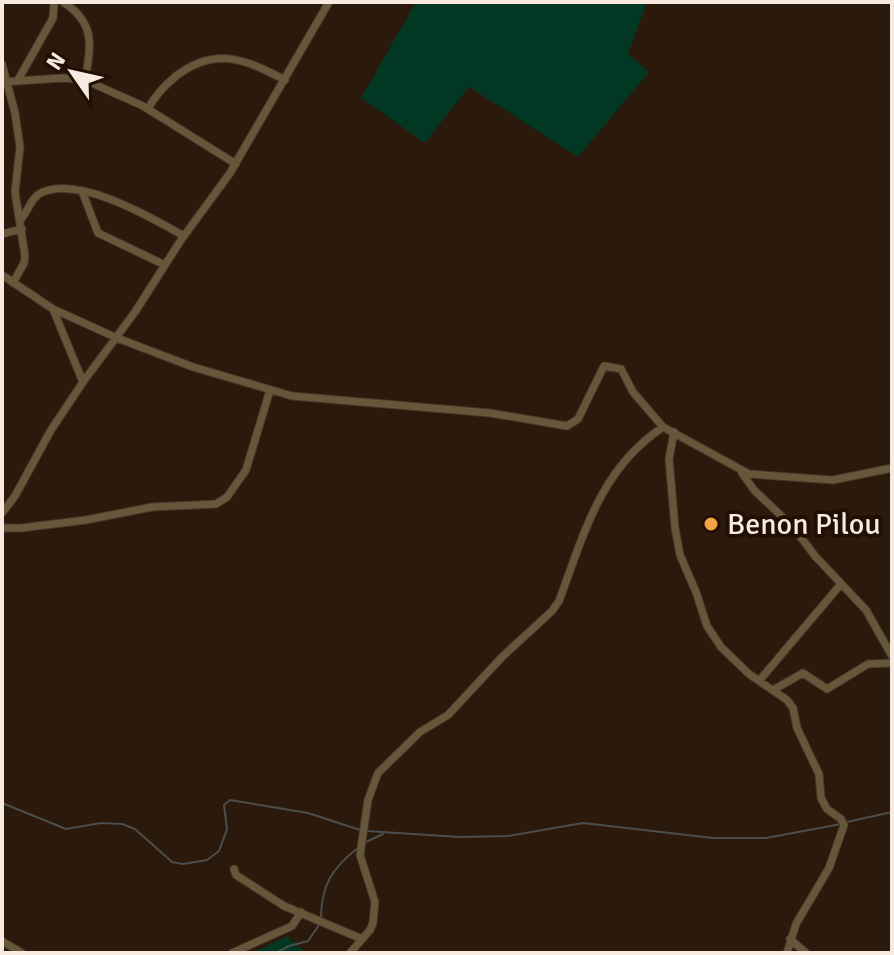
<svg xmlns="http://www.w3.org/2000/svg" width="894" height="955" font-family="Signika,sans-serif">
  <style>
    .green { fill: #023823 }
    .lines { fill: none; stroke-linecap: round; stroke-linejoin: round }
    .stream { stroke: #4b4e4c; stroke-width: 2 }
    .street-casing { stroke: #483629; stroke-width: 9 }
    .street { stroke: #66573b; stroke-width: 7 }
    .poi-dot { fill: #f6a247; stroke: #210f04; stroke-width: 3 }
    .labels { text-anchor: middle; stroke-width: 8; stroke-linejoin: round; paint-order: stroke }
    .poi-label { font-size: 30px; fill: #f7eae1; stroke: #210f04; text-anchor: start }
  </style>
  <rect width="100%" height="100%" fill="#2b190b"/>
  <path class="green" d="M416,2H640L646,5L628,54L649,72L578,157L469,87L425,143L361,98Z
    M287,936L306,953H252Z"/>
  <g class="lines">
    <path class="stream" d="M2,803L66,829L101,823L122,824L135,829L172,862L183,864L207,860L219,851L227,829L224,805L230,800L308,813L360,830
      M847,822L892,812
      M367,831L459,837L508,836L583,823L713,838H766L841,824
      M364,843L383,834
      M321,919C321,885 332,868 359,847
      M276,953L289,946L308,941L319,925"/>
    <g class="street-casing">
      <path id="street" d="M63,2C96,23 91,46 85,80
        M2,64L15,113L20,147L15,192L25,256L24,263L13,283
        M18,80L53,18L54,2
        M2,82L63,78L85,80L143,106L236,164
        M148,109C155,95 164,86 176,76C215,46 245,59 285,80
        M82,191L98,233L165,265
        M21,219C28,211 30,200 39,194C76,173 152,218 184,236
        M2,234L22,229
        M2,275L53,309L117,338L193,367L292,396L490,413L567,426L578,419L604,366L621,369L633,392L663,427
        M53,309L83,382
        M674,432L669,459L675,528L680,555L696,592L707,626L721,647L749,674L787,700L793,708L797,728L819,774L821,798L827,809L841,819L844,825L829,868L796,924L787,953
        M742,473L754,490L794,528L815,556L866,610L892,656
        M2,513L15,496L51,430L83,382L135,312L181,240L230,173L329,2
        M2,528H21L86,520L152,507L216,504L227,497L246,470L270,390
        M759,681L841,584
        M773,690L803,673L827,689L868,664L892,663
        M234,869L236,875L284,906L362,939
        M790,939L806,953
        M2,941L22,953
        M232,953L292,926L301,912
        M350,953L370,930L373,923L375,902L360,855L368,800L378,773L420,732L448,715L502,657L552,611L559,601C584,534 600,469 663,427L749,474L833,480L892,468"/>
    </g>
    <use href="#street" class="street"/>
  </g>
  <circle class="poi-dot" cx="711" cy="524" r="8"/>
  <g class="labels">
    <g class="poi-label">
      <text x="727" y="534">Benon Pilou</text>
    </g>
  </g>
  <rect width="894" height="955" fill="none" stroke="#f7eae1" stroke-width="8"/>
  <g transform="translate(72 72) rotate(304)" stroke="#210f04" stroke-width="6" paint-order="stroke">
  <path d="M0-6L14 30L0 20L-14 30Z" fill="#f7eae1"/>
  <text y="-12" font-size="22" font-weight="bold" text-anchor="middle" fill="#f7eae1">N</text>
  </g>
</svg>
